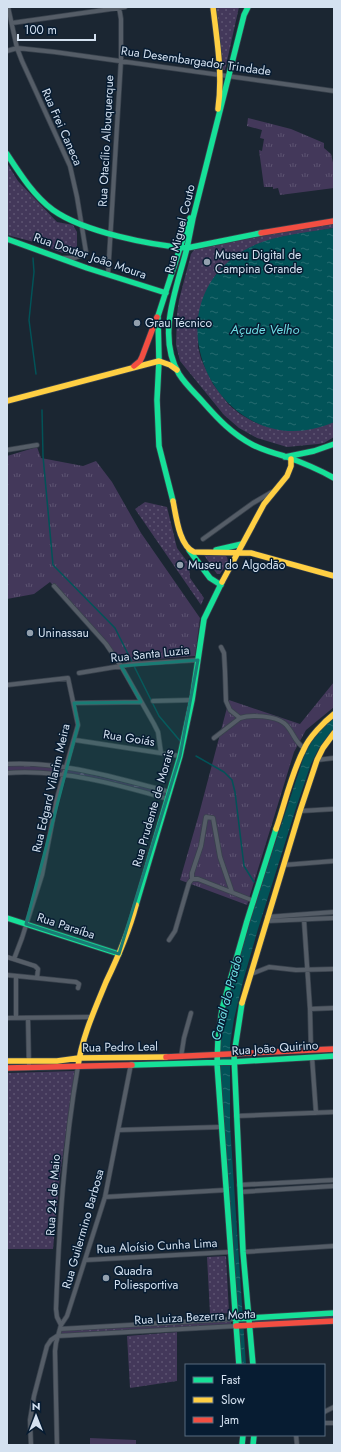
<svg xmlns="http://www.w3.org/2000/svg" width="341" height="1452" font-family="Jost,sans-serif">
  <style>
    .grass { fill: url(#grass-tufts) }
    .forest { fill: url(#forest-firs) }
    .park { fill: url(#park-dots) }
    .pitch { fill: #43385a }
    .water { fill: url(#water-ripples) }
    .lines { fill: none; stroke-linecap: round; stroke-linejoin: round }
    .stream { stroke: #025358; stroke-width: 1.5 }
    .street-casing { stroke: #39424d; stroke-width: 5.5 }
    .fast-casing { stroke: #39424d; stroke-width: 7 }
    .slow-casing { stroke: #39424d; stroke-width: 7 }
    .jam-casing { stroke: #39424d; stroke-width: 7 }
    .street { stroke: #555d67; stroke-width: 4 }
    .fast { stroke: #16e098; stroke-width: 5.5 }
    .slow { stroke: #ffcf43; stroke-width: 5.5 }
    .jam { stroke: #f24e42; stroke-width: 5.5 }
    .marked { fill: #197b74; fill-opacity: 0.2; stroke: #197b74; stroke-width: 3; stroke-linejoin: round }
    .poi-dot { fill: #93a0ae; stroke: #071c32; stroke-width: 1.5 }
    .labels { text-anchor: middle; stroke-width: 3; stroke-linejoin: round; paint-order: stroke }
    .street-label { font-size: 12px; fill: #d4e1f0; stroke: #071c32 }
    .poi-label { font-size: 12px; fill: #d4e1f0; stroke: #071c32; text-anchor: start }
    .water-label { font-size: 13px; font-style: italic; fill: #6edce3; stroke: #071c32 }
  </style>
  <defs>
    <pattern id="grass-tufts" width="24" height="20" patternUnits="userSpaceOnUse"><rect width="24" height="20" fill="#43385a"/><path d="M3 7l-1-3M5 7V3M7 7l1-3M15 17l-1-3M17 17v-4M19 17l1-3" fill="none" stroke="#5d5472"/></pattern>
    <pattern id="forest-firs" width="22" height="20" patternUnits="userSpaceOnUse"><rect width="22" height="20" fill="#43385a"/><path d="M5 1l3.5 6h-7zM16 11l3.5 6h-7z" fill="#5d5472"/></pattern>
    <pattern id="park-dots" width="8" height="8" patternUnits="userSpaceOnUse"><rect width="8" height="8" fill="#43385a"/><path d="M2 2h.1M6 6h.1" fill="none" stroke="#5d5472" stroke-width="1.8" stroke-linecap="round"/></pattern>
    <pattern id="water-ripples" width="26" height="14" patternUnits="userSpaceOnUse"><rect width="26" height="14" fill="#025358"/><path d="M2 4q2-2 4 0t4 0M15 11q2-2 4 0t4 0" fill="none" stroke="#266b70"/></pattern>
  </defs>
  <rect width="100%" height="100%" fill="#1b2632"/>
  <path class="grass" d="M248,118L291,129L324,143V148L331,154L334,167V188L280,195L278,188L273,189V187H264L259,150L262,151L264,139L260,138L262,130L247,126Z
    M37,447L41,458L83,466L96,461L112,482L141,533L200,618L195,656L121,662L50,582L34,594L7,599V456Z
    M334,682V707L306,730L294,752L247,905L180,880L199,814L229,700L300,724Z
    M334,1314V1319L250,1324V1319Z"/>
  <path class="forest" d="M24,765L65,768L63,773L29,770L7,772V766Z
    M67,769L168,793L167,797L66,773Z"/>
  <path class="park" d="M215,7H239L225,70H222Z
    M7,163L18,181L57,222L73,225L77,232V253C64,257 50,247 38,243C28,240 17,238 7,235Z
    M334,223V228L281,237L255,245L217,273L205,294L201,306L198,347L201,359L213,384L229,405L240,414L254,422L268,427L330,423L334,422V437L324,443L318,444L287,447L257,438L239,428L224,415L180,361L176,345L177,314L179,300L191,254L194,250L197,248L237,239Z
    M145,502L167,507L177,548L189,564L190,578L204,598L201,605L135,509Z
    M204,555H224L227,557L228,562L220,574H217Z
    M75,1071L60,1175L53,1249H7V1073Z
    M226,1256L229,1313L210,1314L207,1257Z
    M231,1320V1325L60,1334L61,1330Z
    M177,1332V1381L130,1388L127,1336Z"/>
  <path class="pitch" d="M90,1438L136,1440V1445H90Z"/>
  <path class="water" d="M334,228V422C225,470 142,313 243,251C269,235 305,233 334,228Z
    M334,718V731L319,748L311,764L296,808L258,929L243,981L234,1019L230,1045V1125L246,1365H240L221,1098L219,1042L223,1019L253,910L307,747L322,727Z"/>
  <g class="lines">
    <path class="stream" d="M33,258L34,272L29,320L36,374
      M42,410L43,456L53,565L115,628L159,716L181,742
      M196,756L224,772L232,780L235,792L244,866L254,882"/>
    <g class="street-casing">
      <path id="street" d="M8,7L17,48L22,61L70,166L77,197L86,252V254L74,258H64
        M12,23L125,7
        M7,51L17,48L55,52L334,91
        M108,275L121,60V19L119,7
        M7,450L37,445
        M203,539L253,503L272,492
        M54,586L106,644L121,666L154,724L158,732L161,753
        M221,647L224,653L225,671L226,701L230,710L240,718
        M79,673L133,664L198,660
        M7,685L68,678L78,725L57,798L42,875L22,938L14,959
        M153,701L192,700
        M74,703L141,702
        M214,738L240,718C251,714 275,716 284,723C293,730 294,742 304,748
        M75,740L180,756
        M317,760L334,758
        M7,764C63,761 116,778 170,792
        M7,773C62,769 116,784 168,799
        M300,811L334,809
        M284,865L334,861
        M192,879H198L254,901
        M267,917L334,912
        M304,920L310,1009L311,1050
        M267,921L334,918
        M169,940L175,931L189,883L192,879V873L201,846L206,817L213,818L220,857L232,892
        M7,957L35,966L38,969L37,978L7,975
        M251,974L269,967L296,970L334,969
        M16,977V1018
        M37,978L76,982L79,984L78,988
        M310,1009L334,1008
        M7,1018L91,1017
        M28,1018L29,1068
        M181,1057L184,1038L191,1013
        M312,1057L316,1113
        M236,1116L334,1112
        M119,1130L221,1127
        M239,1185L334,1180
        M240,1192L334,1186
        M105,1197L226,1190
        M243,1252L334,1246
        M86,1260L230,1252
        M61,1325L57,1317L56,1309C59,1228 64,1147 78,1066
        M60,1329L235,1319
        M324,1412L334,1407
        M324,1423H334
        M296,1435L297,1445
        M31,1445L30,1420L34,1396L47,1346L51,1340L57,1336L236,1326
        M57,1445L55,1351L56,1343L61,1325L67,1316L105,1197L131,1064"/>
    </g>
    <g class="fast-casing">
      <path id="fast" d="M248,7L244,15L193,218L187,248L261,233
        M7,154C20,174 34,196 53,210C84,232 150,245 187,248C177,288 156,335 179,374C186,385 195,393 203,402C218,419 232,434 253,445C263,450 273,453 284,456C301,462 318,469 334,478
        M7,239L87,268L166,293
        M180,248L190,218
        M285,457L314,451L334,444
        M173,501L159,446L157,400L159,361L158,316L180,248
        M189,550L210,578L221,585
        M216,550L242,544
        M136,905L180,756L192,700L204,619L222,582
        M7,918L119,954
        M242,1003L234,1055L243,1252L253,1365
        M132,1065L232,1062L334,1056
        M235,1319L334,1313
        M239,1365L217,1063L218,1040L222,1009L247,921L276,829
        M242,1445L243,1435
        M253,1445L254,1435"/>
    </g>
    <g class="slow-casing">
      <path id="slow" d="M213,7C217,41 223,75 218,109
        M7,401L159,361L170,365L177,370
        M173,501C176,515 179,546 194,552L251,553L334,576
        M222,582L264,504L287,476L291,466V459
        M276,829C285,803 291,774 304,749C309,737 324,722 334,714
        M242,1003L300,811L317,760L323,748L334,733
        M7,1061H57L79,1058L166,1057
        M78,1066C82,1037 95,1009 106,982C118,957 129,932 136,905"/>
    </g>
    <g class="jam-casing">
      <path id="jam" d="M261,233L334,221
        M134,366L140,361L142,357L157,317
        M166,1057L334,1049
        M7,1068L132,1065
        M236,1326L334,1321"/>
    </g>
    <use href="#street" class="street"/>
    <use href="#fast" class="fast"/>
    <use href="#slow" class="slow"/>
    <use href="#jam" class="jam"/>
  </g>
  <path class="marked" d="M198,660L180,756L119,954L26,924L78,725L74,703L141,702L121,666Z"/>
  <g class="poi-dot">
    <circle cx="207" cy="262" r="4"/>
    <circle cx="137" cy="323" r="4"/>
    <circle cx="180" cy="565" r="4"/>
    <circle cx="30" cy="633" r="4"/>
    <circle cx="106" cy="1278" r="4"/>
  </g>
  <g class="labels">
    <g class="street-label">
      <text transform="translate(196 61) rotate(8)" y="4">Rua Desembargador Trindade</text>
      <text transform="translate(62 127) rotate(66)" y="4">Rua Frei Caneca</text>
      <text transform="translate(106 141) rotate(-87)" y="4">Rua Otacílio Albuquerque</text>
      <text transform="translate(180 229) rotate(-76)" y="4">Rua Miguel Couto</text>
      <text transform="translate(90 256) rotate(19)" y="4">Rua Doutor João Moura</text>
      <text transform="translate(150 654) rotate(-6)" y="4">Rua Santa Luzia</text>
      <text transform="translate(129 738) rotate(9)" y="4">Rua Goiás</text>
      <text transform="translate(51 788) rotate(-77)" y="4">Rua Edgard Vilarim Meira</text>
      <text transform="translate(153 808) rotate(-74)" y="4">Rua Prudente de Morais</text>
      <text transform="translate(66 926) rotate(18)" y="4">Rua Paraíba</text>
      <text transform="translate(120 1047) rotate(-1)" y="4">Rua Pedro Leal</text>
      <text transform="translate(275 1048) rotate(-4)" y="4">Rua João Quirino</text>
      <text transform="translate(53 1195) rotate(-86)" y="4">Rua 24 de Maio</text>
      <text transform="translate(83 1229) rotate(-74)" y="4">Rua Guilermino Barbosa</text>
      <text transform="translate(157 1246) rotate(-3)" y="4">Rua Aloísio Cunha Lima</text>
      <text transform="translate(195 1317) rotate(-3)" y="4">Rua Luiza Bezerra Motta</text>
    </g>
    <g class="poi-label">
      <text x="215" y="259">Museu Digital de<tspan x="215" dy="14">Campina Grande</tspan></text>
      <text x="145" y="327">Grau Técnico</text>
      <text x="188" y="569">Museu do Algodão</text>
      <text x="38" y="637">Uninassau</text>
      <text x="114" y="1275">Quadra<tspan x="114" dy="14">Poliesportiva</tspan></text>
    </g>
    <g class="water-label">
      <text x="265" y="334">Açude Velho</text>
      <text transform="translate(226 998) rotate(-75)" y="5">Canal do Prado</text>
    </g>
  </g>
  <rect width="341" height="1452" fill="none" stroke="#d4e1f0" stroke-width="16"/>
  <rect x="185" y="1364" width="140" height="72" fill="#071c32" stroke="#596b7e"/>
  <rect x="193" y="1377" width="20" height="6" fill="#16e098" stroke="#596b7e"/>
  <text x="221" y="1384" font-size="12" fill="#d4e1f0">Fast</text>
  <rect x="193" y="1397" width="20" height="6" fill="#ffcf43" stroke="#596b7e"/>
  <text x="221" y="1404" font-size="12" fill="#d4e1f0">Slow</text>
  <rect x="193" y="1417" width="20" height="6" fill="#f24e42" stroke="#596b7e"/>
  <text x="221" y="1424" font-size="12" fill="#d4e1f0">Jam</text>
  <g transform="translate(36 1416)" stroke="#071c32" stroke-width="3" paint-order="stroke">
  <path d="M0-3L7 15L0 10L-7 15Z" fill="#d4e1f0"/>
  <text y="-6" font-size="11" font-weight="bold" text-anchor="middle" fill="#d4e1f0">N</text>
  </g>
  <path d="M18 34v6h77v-6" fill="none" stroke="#d4e1f0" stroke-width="2"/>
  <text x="24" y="34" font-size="12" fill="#d4e1f0" stroke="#071c32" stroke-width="3" paint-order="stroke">100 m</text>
</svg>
